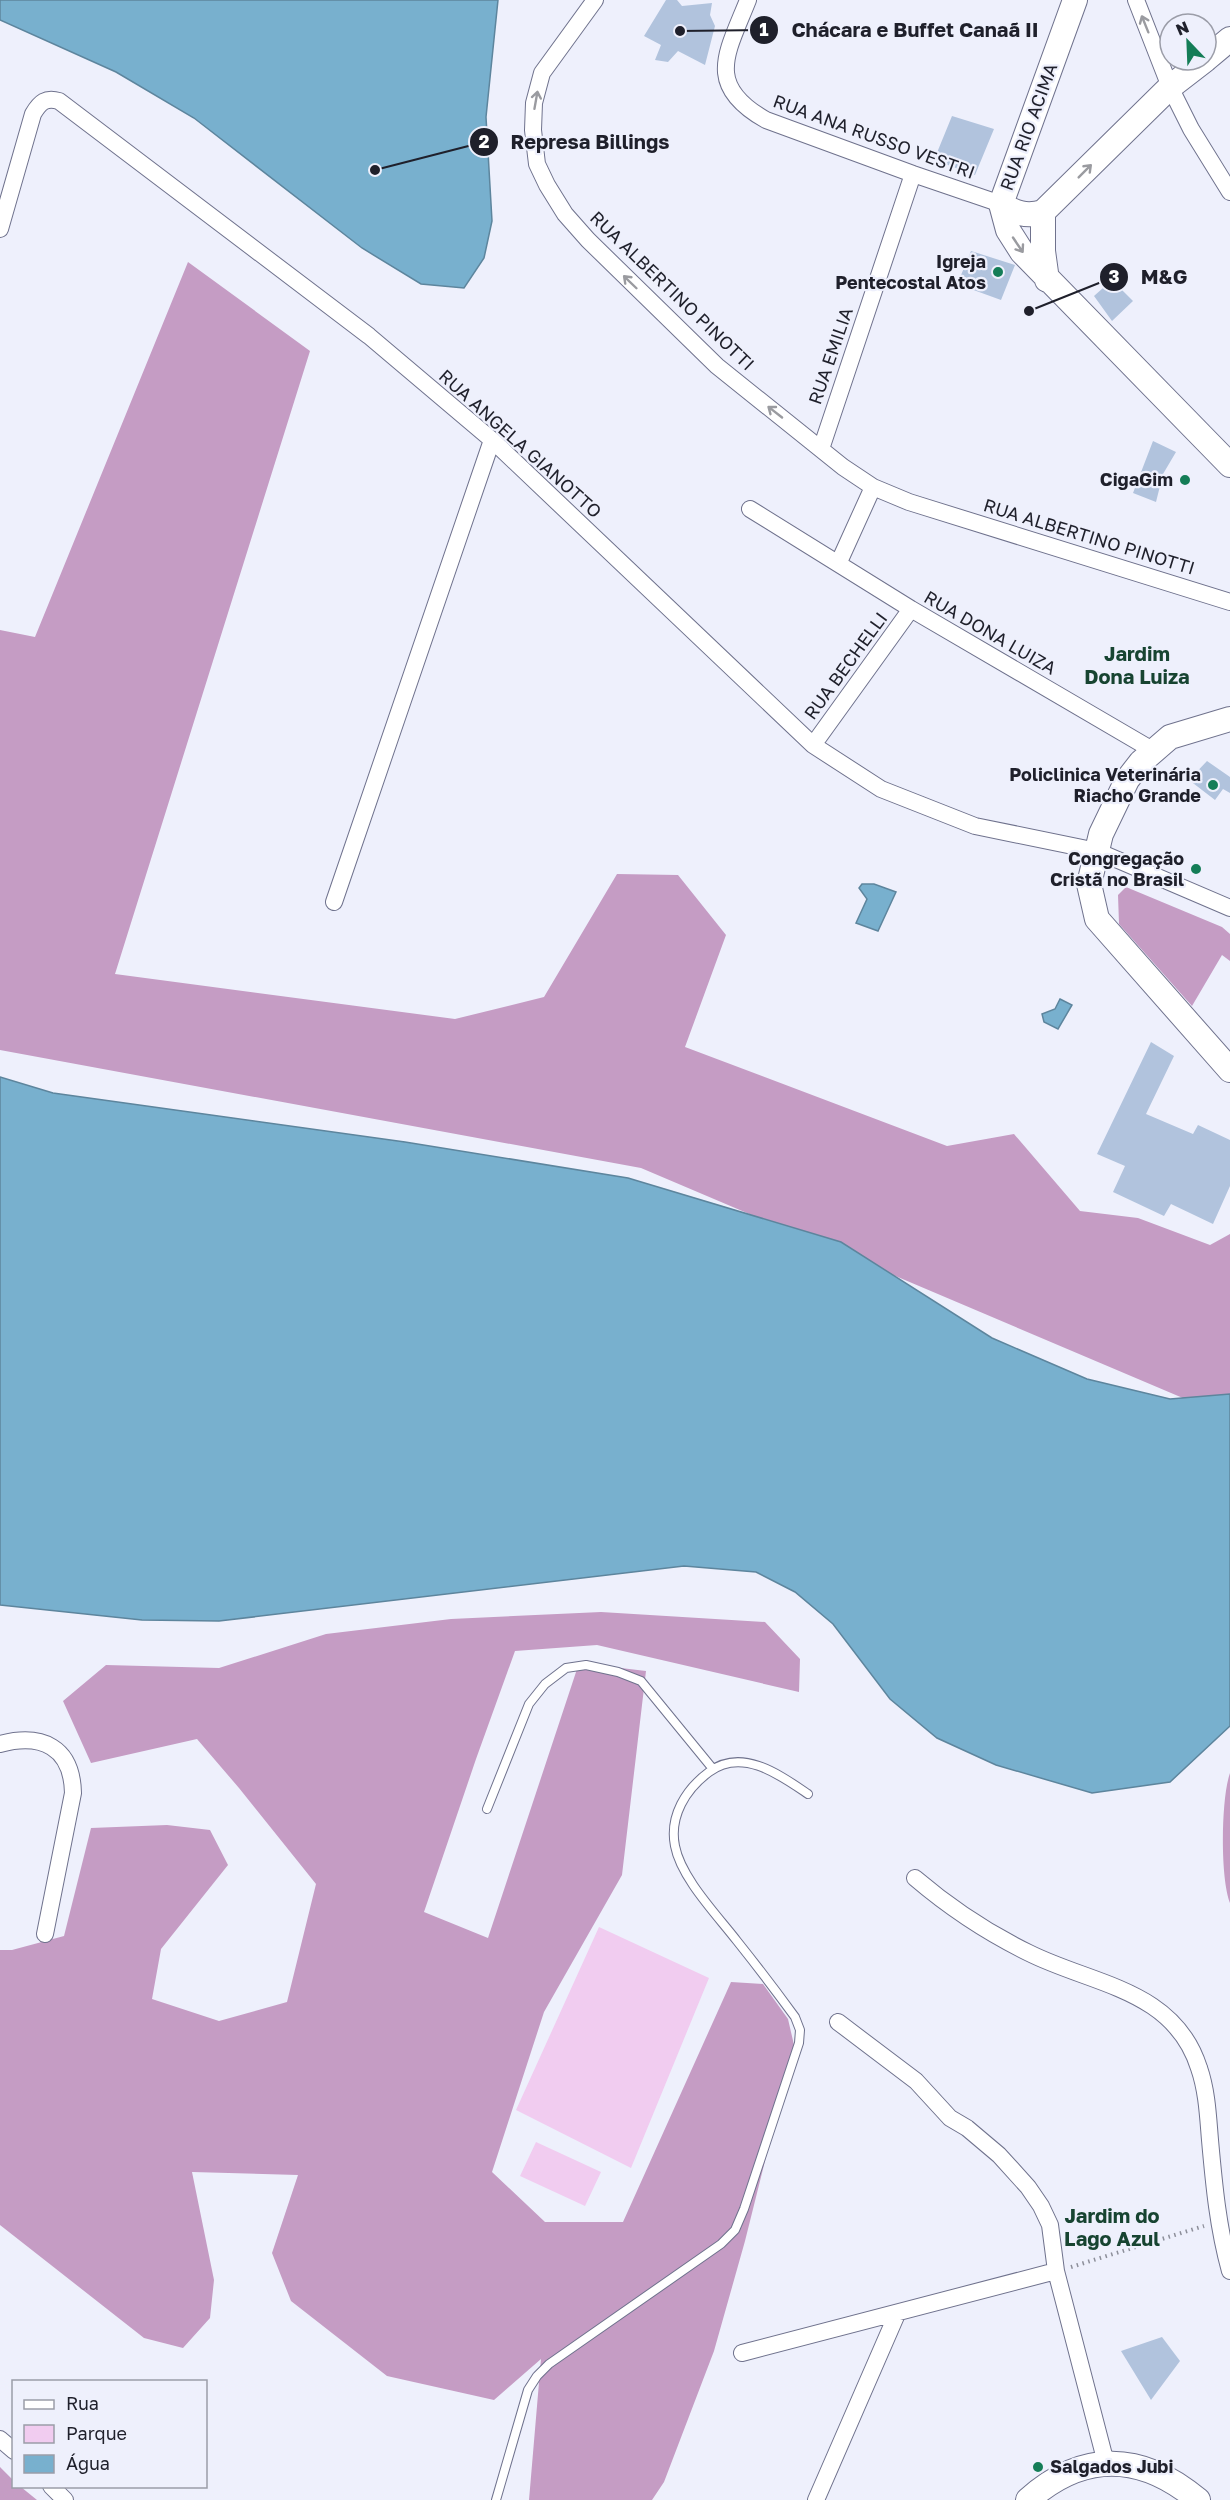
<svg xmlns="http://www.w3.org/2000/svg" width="1230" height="2500" font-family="'Golos Text',sans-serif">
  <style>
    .green { fill: #f1ccf0 }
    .forest { fill: #c59cc4 }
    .water { fill: #78b0ce; stroke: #5d859d; stroke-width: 1.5 }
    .building { fill: #b1c3dd }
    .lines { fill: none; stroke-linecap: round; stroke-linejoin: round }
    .service-casing { stroke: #6f728d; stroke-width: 10 }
    .minor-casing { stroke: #6f728d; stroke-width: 18 }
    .secondary-casing { stroke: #6f728d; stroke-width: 26 }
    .path { stroke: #8d8f9a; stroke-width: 4; stroke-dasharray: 1.5 4.5; stroke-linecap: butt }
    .service { stroke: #fff; stroke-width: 8 }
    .minor { stroke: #fff; stroke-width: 16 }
    .secondary { stroke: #fff; stroke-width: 24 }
    .oneway { stroke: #9a9ba0 }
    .poi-dot { fill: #147d57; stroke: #eef0fc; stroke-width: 2 }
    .labels { text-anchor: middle; stroke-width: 4.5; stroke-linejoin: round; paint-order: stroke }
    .street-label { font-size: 18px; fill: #1f202b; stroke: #eef0fc }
    .poi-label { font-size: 18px; font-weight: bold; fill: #1f202b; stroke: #eef0fc; text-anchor: end }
    .neighbourhood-label { font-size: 20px; font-weight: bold; fill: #174431; stroke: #eef0fc }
    .leader { fill: none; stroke: #1f202b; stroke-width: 2 }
    .callout-dot { fill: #1f202b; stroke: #eef0fc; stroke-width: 2 }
    .mark-label { font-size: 18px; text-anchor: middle; font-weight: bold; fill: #fff }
    .callout-label { font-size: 20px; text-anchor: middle; font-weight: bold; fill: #1f202b; stroke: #eef0fc; stroke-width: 4.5; stroke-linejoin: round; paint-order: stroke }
  </style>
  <rect width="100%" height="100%" fill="#eef0fc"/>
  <path class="green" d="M599,1927L709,1978L631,2168L516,2110Z
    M536,2142L601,2172L585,2206L520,2176Z"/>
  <path class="forest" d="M188,262L310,351L115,974L455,1019L544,997L617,874L678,875L726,935L685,1047L947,1146L1014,1134L1080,1211L1138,1218L1210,1245L1230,1234V1418L641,1168L0,1050V630L35,637Z
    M1126,887L1222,927L1230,934V961L1222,955L1192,1006L1119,924L1118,895Z
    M601,1612L765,1622L800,1659L799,1692L597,1645L515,1651L476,1759L424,1912L488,1938L579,1663L646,1671L622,1875L544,2012L492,2172L545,2222H623L731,1982L763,1984L788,2019L794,2045L745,2241L714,2351L664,2482L652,2500H529L541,2359L494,2400L387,2376L291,2301L272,2253L298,2175L192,2172L214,2280L210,2318L183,2348L144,2338L0,2225V1950H12L64,1936L91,1828L167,1825L210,1830L228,1865L161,1949L152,1999L219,2021L287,2002L316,1884L239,1788L197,1739L91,1763L63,1701L106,1665L219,1668L326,1634L451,1619Z
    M1230,1773V1903C1220,1878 1221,1798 1230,1773Z
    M0,2467L13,2480L14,2486L21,2487L37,2500H0Z"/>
  <path class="water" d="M0,0H498L486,117L492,221L484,258L464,288L421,284L362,248L194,118L116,72L0,20Z
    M862,884H874L896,892L878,931L856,923L867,899L859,888Z
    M1060,999L1072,1005L1058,1029L1044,1022L1042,1014L1055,1009Z
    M0,1077L53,1093L405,1142L628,1178L841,1242L992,1338L1087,1379L1170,1399L1230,1394V1726L1170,1782L1092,1793L996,1765L937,1738L890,1699L833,1624L795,1592L756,1572L684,1566L219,1621L142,1620L0,1605Z"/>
  <path class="building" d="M666,0H677L682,6L712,3L710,15L715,26L705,65L678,51L668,62L655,60L661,45L644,36Z
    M952,116L994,129L975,175L934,160Z
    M971,251L1015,265L1001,300L968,288L959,280Z
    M1112,280L1133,301L1112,321L1094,296Z
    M1153,441L1176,452L1163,474L1156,502L1133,493Z
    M1207,761L1230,777V793L1223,789L1215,800L1189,780Z
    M1151,1042L1174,1056L1146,1114L1193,1134L1198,1125L1230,1140V1186L1213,1224L1171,1204L1164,1216L1113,1192L1125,1166L1097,1154Z
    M1162,2337L1180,2361L1151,2400L1121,2351Z"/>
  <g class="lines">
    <g class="service-casing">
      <path id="service" d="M487,1809L529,1704L545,1684L566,1668L586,1665L618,1672L641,1681L713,1769
        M496,2500L528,2390L537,2376L549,2364L721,2244L735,2230L744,2209L799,2043L800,2030L795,2017C776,1991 757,1966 737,1941C717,1915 681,1878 675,1846C669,1816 686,1789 709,1772C742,1747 780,1775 808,1794"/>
    </g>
    <g class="minor-casing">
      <path id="minor" d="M595,0L542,73L534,103L533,130L537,164L547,185L565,214L588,240L717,366L843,467L873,487L909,502L1230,602
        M748,0C727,53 704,85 766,120L913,174L1001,204
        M1136,0L1170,87L1191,129L1230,192
        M0,229L33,114C40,102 46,97 59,101L369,336L492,440L813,745L881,789L975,826L1097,851L1230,908
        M821,449L913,174
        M750,509L911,609L1154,751
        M839,562L873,487
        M813,745L911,609
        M334,902L492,440
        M0,1744C42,1733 72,1747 73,1793L45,1934
        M915,1878C949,1907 988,1933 1029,1953C1093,1985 1174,1989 1199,2068C1207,2091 1208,2116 1210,2140C1214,2185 1218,2228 1230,2271
        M838,2022L916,2081L950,2118L967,2128L999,2155L1028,2187L1041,2206L1050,2225L1056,2271L1106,2463
        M742,2353L1056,2271
        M0,2439L14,2451
        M51,2486L65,2500
        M816,2500L897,2314"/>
    </g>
    <g class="secondary-casing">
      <path id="secondary" d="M1075,0L1001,204L1008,230L1022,252L1230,465
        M1206,59L1230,39
        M1001,204C1015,213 1026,217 1043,212L1170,87L1205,60
        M1043,212V251L1047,280
        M1230,719L1170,737L1141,762L1127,780L1101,834L1089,884L1097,919L1230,1070
        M1028,2500C1083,2451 1141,2452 1198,2500"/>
    </g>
    <path class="path" d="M1071,2267L1204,2226"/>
    <use href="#service" class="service"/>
    <use href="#minor" class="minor"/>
    <use href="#secondary" class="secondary"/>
  </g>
  <defs><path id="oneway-shaft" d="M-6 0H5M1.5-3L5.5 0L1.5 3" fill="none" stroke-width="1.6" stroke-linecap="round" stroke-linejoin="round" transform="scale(1.5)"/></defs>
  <g class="oneway">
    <use href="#oneway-shaft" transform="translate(1145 24) rotate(-112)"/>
    <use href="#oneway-shaft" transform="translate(536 100) rotate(-80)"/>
    <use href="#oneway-shaft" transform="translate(1085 171) rotate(-45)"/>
    <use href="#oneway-shaft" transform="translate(1018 245) rotate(56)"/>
    <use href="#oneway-shaft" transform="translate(630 282) rotate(-136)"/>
    <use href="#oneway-shaft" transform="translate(775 412) rotate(-142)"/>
  </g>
  <g class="poi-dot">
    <circle cx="998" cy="272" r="6"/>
    <circle cx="1185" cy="480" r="6"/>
    <circle cx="1213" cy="785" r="6"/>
    <circle cx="1196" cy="869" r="6"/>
    <circle cx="1038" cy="2467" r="6"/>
  </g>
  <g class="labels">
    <g class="street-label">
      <text transform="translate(1029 127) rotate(-70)" y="6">RUA RIO ACIMA</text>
      <text transform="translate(874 137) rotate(20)" y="6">RUA ANA RUSSO VESTRI</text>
      <text transform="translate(672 291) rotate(44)" y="6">RUA ALBERTINO PINOTTI</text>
      <text transform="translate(831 356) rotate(-71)" y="6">RUA EMILIA</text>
      <text transform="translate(520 444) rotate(42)" y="6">RUA ANGELA GIANOTTO</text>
      <text transform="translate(1089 537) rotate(17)" y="6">RUA ALBERTINO PINOTTI</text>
      <text transform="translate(990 633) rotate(30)" y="6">RUA DONA LUIZA</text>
      <text transform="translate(846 666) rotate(-54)" y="6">RUA BECHELLI</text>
    </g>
    <g class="poi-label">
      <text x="986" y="268">Igreja<tspan x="986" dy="21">Pentecostal Atos</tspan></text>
      <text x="1173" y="486">CigaGim</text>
      <text x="1201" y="781">Policlinica Veterinária<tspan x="1201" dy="21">Riacho Grande</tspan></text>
      <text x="1184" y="865">Congregação<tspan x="1184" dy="21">Cristã no Brasil</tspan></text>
      <text x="1050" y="2473" text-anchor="start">Salgados Jubi</text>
    </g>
    <g class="neighbourhood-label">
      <text x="1137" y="661">Jardim<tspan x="1137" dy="23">Dona Luiza</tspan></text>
      <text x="1112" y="2223">Jardim do<tspan x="1112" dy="23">Lago Azul</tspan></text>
    </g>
  </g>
  <path class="leader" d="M680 31L764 30M375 170L484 142M1029 311L1114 277"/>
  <g class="callout-dot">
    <circle cx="680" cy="31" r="6"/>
    <circle cx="375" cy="170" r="6"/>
    <circle cx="1029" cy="311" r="6"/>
    <circle cx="764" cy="30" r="15"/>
    <circle cx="484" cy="142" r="15"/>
    <circle cx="1114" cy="277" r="15"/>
  </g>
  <g class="mark-label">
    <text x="764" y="36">1</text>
    <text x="484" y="148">2</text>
    <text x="1114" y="283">3</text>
  </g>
  <g class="callout-label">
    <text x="915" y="37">Chácara e Buffet Canaã II</text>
    <text x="590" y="149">Represa Billings</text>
    <text x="1164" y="284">M&amp;G</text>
  </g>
  <rect x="12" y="2380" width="195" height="108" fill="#eef0fc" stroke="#9b9da8" stroke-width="1.5"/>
  <rect x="24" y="2400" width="30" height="9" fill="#ffffff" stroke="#9b9da8" stroke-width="1.5"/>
  <text x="66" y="2410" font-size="18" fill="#1f202b">Rua</text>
  <rect x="24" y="2425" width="30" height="18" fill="#f1ccf0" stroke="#9b9da8" stroke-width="1.5"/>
  <text x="66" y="2440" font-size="18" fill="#1f202b">Parque</text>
  <rect x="24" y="2455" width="30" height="18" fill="#78b0ce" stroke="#9b9da8" stroke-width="1.5"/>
  <text x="66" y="2470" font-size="18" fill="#1f202b">Água</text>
  <g transform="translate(1188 42) rotate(337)"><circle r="28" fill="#eef0fc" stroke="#9b9da8" stroke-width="1.5"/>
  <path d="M0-4.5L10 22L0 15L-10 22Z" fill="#147d57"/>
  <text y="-9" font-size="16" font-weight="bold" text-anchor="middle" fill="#1f202b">N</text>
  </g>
</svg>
